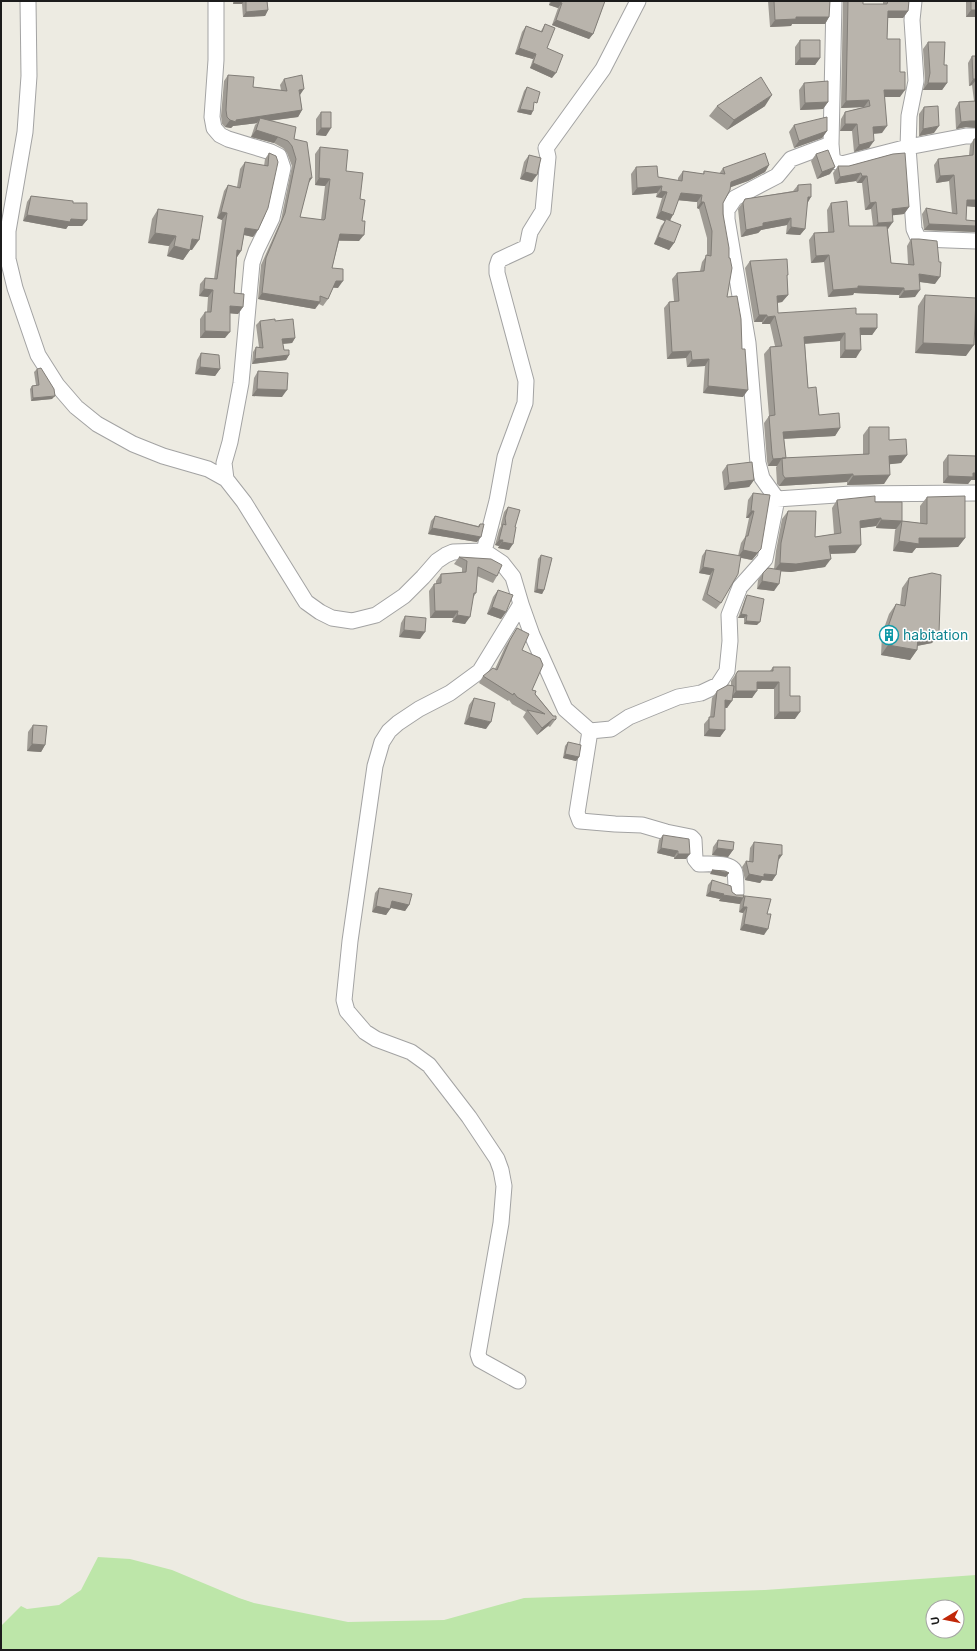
<svg xmlns="http://www.w3.org/2000/svg" width="977" height="1651" font-family="Inter,sans-serif">
  <style>
    .grass { fill: #bde6a9; fill-rule: evenodd }
    .lines { fill: none; stroke-linecap: round; stroke-linejoin: round }
    .minor-casing { stroke: #a3a3a3; stroke-width: 17 }
    .minor { stroke: #fff; stroke-width: 15 }
    .wall { fill: #9f9b94 }
    .shaded-wall { fill: #827e78 }
    .building { fill: #b9b4ac; stroke: #827e78 }
    .labels { text-anchor: middle; stroke-width: 3; stroke-linejoin: round; paint-order: stroke }
    .culture-label { font-size: 14px; fill: #0d838f; stroke: #fff; text-anchor: start }
  </style>
  <rect width="100%" height="100%" fill="#edebe2"/>
  <path class="grass" d="M98,1557L130,1559L172,1570L239,1598L254,1603L348,1622L444,1620L524,1598L765,1590L976,1575V1650H1V1626L21,1606L27,1609L59,1605L81,1590ZM933,1607H957V1631H933Z"/>
  <g class="lines">
    <g class="minor-casing">
      <path id="minor" d="M28,1L29,76L25,132L8,231V259L15,288L38,355L57,385L76,407L97,424L133,444L163,456L208,469L226,479L244,502L306,602L320,612L332,618L352,621L376,615L404,596L423,577L437,561L446,555L453,552L484,551L502,563L513,577L521,604L480,671L450,693L419,709L398,723L389,731L382,742L375,766L350,941L344,1000L347,1011L365,1032L376,1039L411,1052L429,1065L469,1117L497,1159L501,1170L504,1186L501,1223L478,1354L480,1360L518,1381
        M216,1V60L212,117L214,128L220,135L228,139L271,152L279,156L283,168L272,218L256,251L252,263L241,383L230,442L224,463L226,479
        M834,1L831,144L832,156L834,161L842,164L908,147L966,136H976
        M914,1L912,20L916,81L909,116L908,147L914,229L918,238L922,239L976,241
        M777,499L762,478L758,463L748,343L727,219V210L735,198L777,176L791,159L831,144
        M484,551L497,501L505,457L525,403L526,381L497,273V266L499,260L527,247L530,232L543,211L548,157L546,148L603,69L638,1
        M521,604L532,635L565,709L590,731L611,729L629,717L678,697L701,693L718,685L727,671L730,641L729,615L740,587L765,559L777,499L851,494L976,493
        M590,731L577,813L580,821L615,824L642,825L666,832L691,837L694,840L695,859L699,864C708,864 733,862 735,873C736,879 736,887 736,893"/>
    </g>
    <use href="#minor" class="minor"/>
  </g>
  <path class="wall" d="M233,1H267L268,10L265,16L243,17L242,4H233Z
    M550,1H605L593,34L589,39L552,25L558,8L549,5Z
    M768,1H830L829,17L825,24H792L791,26L770,27Z
    M843,1H863V4H883V1H909L908,11L903,18H888L887,39L900,97H885L882,133L873,134L869,148L854,152L852,131H840L841,119L845,112L864,107L841,108Z
    M966,1H976V17H966Z
    M545,24L547,48L552,78L530,68L533,59L515,54L522,32L526,26L541,31Z
    M800,40L820,58L815,65H795V47Z
    M928,42L944,65L947,83L942,90H923L925,80L923,49Z
    M972,56H976V128L966,127L956,129L955,109L959,102L974,101L972,85L969,86L968,63Z
    M228,75L253,87L281,90L280,85L284,79L300,95L302,110L298,117L269,121L294,139L308,184L300,217L321,220L325,186L315,185V154L320,147L346,171L360,199L362,221L359,241H339L332,268L338,288H333L328,299L323,306L319,304L315,309L258,299L261,265L281,220L292,166L287,153L283,148L274,143L251,137L255,125L257,123L233,126L231,128L225,127L222,124L221,116L224,81Z
    M804,83L828,102L823,109L800,110L799,90Z
    M527,87L534,107L531,115L517,112L524,91Z
    M717,106H765L727,130L709,116Z
    M924,107L934,133L919,136V114Z
    M321,112L326,136L316,135V119Z
    M794,125L827,131L822,138L794,148L789,132Z
    M974,139H976V207L967,206L966,220L976,221V232L924,230L922,214L926,208L952,213L949,181L936,183L934,165L938,159L969,155L970,145Z
    M269,153L272,154L253,237L244,235L241,251L237,257L234,293L243,307L238,314L230,313L225,338H200V319L205,312H207L208,297L199,296L200,284L205,278L214,279L222,220L217,218L224,191L228,185L237,187L240,169L245,162L264,166L265,159Z
    M816,154L830,174L817,179L811,161Z
    M893,154L909,207L904,214L893,215L888,229H887L891,263L908,264L907,246L911,239L935,284L919,282L915,297L899,298V295L854,293L853,295L828,297L824,262L811,263L809,240L814,233L828,232L827,210L831,203L849,226H873L871,209L865,210L862,183H857L856,181L835,184L833,173L838,166H849Z
    M529,155L532,182L520,179L524,162Z
    M769,165L765,172L748,181L730,187L723,203L727,297L743,397L703,393L705,366L687,367L686,358L667,359L664,308L669,302L674,301L672,279L677,273L700,271L702,262L707,255V238L699,209L697,208V202L678,200L670,221L674,243L669,250L654,244L661,226L665,221L656,218L662,198L656,197L657,193L632,195L631,174L636,167L658,177L678,181V178L683,171L703,174L704,171L719,174L723,168Z
    M798,185L807,203L805,229L800,235L786,234L787,225L761,230L758,233L741,237L738,209L745,199L793,191Z
    M31,196L73,203L87,220L82,226H68L66,229L23,221L27,202Z
    M158,209L192,250H190L183,260L167,256L169,246L148,243L152,219Z
    M750,261L787,278L788,295L782,302L778,303V313L856,314L877,328L872,335H861L856,358H840V341L805,344L808,388L819,415L840,428L835,436L784,439L786,458L863,455V435L869,427L889,440L907,455L901,463L889,464L884,484L847,485V482L779,486L777,484L776,467L777,466H768L767,461L764,423L769,416L764,354L770,347L775,346L770,324H762V322H754L745,268Z
    M925,295L966,356L915,353L918,306Z
    M260,321H275L295,338L292,343L283,344L284,350L289,355L286,360L252,364L253,352L256,347H259L256,325Z
    M201,353L220,369L215,376L195,374L197,360Z
    M37,369L52,399L31,401L30,389L32,386L36,385L34,372Z
    M258,371L282,397L252,396L254,378Z
    M948,455L976,456V480H971L968,484L943,483V462Z
    M727,465L754,480L749,487L724,490L722,472Z
    M753,493L761,549L752,560L741,558L721,603L716,609L702,600L710,575L699,573L702,556L706,550L738,556L741,543L745,537L749,518H746L748,500Z
    M927,497L965,538L958,547L916,548L912,553L893,551L895,530L902,521L920,523V506Z
    M837,500L875,502L902,521L896,529L876,528V526L860,528L855,553L830,554L825,567L791,572L781,571L774,591L757,589L758,580L763,573L774,569L776,551L782,519L788,511L815,537L834,534L832,508Z
    M508,507L515,527L509,550L498,548L499,546L495,545L499,530L501,526V524L504,512Z
    M435,516L478,526L480,524L477,542L428,534L431,521Z
    M541,555L544,590L542,594L534,592L538,559Z
    M459,557L497,576L493,583L477,576L476,593L473,598L465,624L452,622L453,618H430L429,591L434,584H436V581L441,574L462,572V568L454,564Z
    M909,578L939,633L932,643L917,646V650L910,660L881,655L882,634L889,614L896,604L900,605L902,588Z
    M498,590L506,612L501,619L487,614L493,597Z
    M747,595L757,625L744,624V618H738L745,599Z
    M405,616L420,639L399,637L401,623Z
    M517,628L522,650L532,690L556,719L550,727L548,726L537,735L523,717L526,712L512,704L509,700L508,701L479,683L483,676L495,669L505,647Z
    M773,667L790,696L795,719H774V689H757L752,698H732L727,708H725V730L720,737L704,736V724L710,717L712,698L717,691L731,685V681L738,671H770Z
    M474,698L486,729L464,724L469,705Z
    M33,725L45,745L41,752L27,751L28,732Z
    M568,742L579,757L576,761L563,758L565,746Z
    M663,835L686,859H674V857L657,853L659,840Z
    M718,840L733,850L728,857L712,855L713,847Z
    M754,842L778,861L776,875L772,881L762,880L760,883L745,880L742,867L746,861L749,862L750,848Z
    M712,880L732,892L736,895H744L767,914L764,935L740,930L743,913L739,912L740,903V904L719,901L720,899L706,896L708,885Z
    M379,888L409,905L405,911L391,908L386,915L372,912L375,893Z"/>
  <path class="shaded-wall" d="M235,1H244L242,4H233Z
    M552,1H557L562,3L558,8L549,5Z
    M268,10L265,16L243,17L246,12Z
    M971,10H976V17H966Z
    M888,11H908L903,18H883Z
    M796,17H829L825,24H792L791,26L770,27L775,20Z
    M556,20L593,34L589,39L552,25Z
    M519,48L536,54L533,59L515,54Z
    M800,58H820L815,65H795Z
    M533,63L556,73L552,78L530,68Z
    M973,79H976V80L972,85L969,86Z
    M928,83H947L942,90H923Z
    M304,89L300,95L299,90Z
    M884,90H905L900,97H879Z
    M772,95L765,106L727,130L734,120Z
    M869,100L864,107L841,108L846,101Z
    M828,102L823,109L800,110L805,103Z
    M520,109L533,111L531,115L517,112Z
    M302,110L298,117L258,122L260,118L257,123L233,126L231,128L225,127L230,120Z
    M970,121H976V128L966,127L956,129L961,122Z
    M845,124H857L852,131H840Z
    M887,126L882,133L868,134L873,127Z
    M939,126L934,133L919,136L923,129Z
    M321,128H331L326,136L316,135Z
    M256,130L278,137L274,143L251,137Z
    M827,131L822,138L794,148L799,141Z
    M874,141L869,148L854,152L859,145Z
    M769,165L765,172L748,181L726,189L731,182Z
    M835,167L830,174L817,179L822,172Z
    M525,172L537,175L532,182L520,179Z
    M861,173L856,181L835,184L840,177Z
    M954,175L949,181L936,183L940,176Z
    M862,176H867L862,183H857Z
    M310,178H312L308,184Z
    M319,178L330,179L325,186L315,185Z
    M662,186L657,193L632,195L637,188Z
    M661,191L667,192L662,198L656,197Z
    M681,193L702,195L697,202L676,200Z
    M808,197H811L807,204Z
    M967,200H976V207L963,206Z
    M701,202H704L699,209L697,208Z
    M876,202L871,209L865,210L870,203Z
    M909,207L904,214L887,216L892,209Z
    M661,211L673,215L669,222L666,219L665,221L656,218Z
    M221,212L227,213L222,220L217,218Z
    M27,215L87,220L82,226H68L66,229L23,221Z
    M791,218L787,225L761,230L758,233L741,237L746,230L763,223Z
    M893,222L888,229L873,230L878,223Z
    M929,224L976,226V232L924,230Z
    M791,227L805,229L800,235L786,234Z
    M245,228L258,230L253,237L240,234Z
    M155,233L176,236L169,246L148,243Z
    M340,234L364,235L359,241L335,240Z
    M658,237L674,243L669,250L654,244Z
    M192,239L199,240L192,250L186,249Z
    M174,246L190,250L183,260L167,256Z
    M237,250L241,251L237,257Z
    M829,255L824,262L811,263L816,256Z
    M919,274L940,277L935,284L914,281Z
    M336,281H343L338,288L332,287Z
    M858,286L904,288L899,295L854,293L853,295L828,297L833,290Z
    M204,289L213,290L208,297L199,296Z
    M920,290L915,297L899,298L904,291Z
    M262,293L320,302L315,309L258,299Z
    M788,295L782,302L772,303L777,296Z
    M230,306L243,307L238,314L225,313Z
    M759,315H767L762,322H754Z
    M775,316L770,324H762L767,317Z
    M860,328H877L872,335H855Z
    M205,331L230,332L225,338H200Z
    M845,333L840,341L799,344L804,337Z
    M295,338L292,343L279,344L282,339Z
    M923,343L974,345L966,356L915,353Z
    M845,350H861L856,358H840Z
    M691,351L686,358L667,359L672,352Z
    M289,355L286,360L252,364L255,359Z
    M709,359L705,366L687,367L692,360Z
    M200,367L220,369L215,376L195,374Z
    M708,386L748,390L743,397L703,393Z
    M257,389L287,390L282,397L252,396Z
    M55,396L52,399L31,401L33,398Z
    M840,428L835,436L778,439L783,432Z
    M907,455L901,463L883,465L889,456Z
    M782,458L777,466H768L773,459Z
    M973,473H976V480H971L968,484L943,483L948,476Z
    M853,474L847,482L779,486L785,478Z
    M890,475L884,484L847,485L853,476Z
    M754,480L749,487L724,490L729,483Z
    M751,511H754L749,518H746Z
    M881,518L876,526L854,529L860,521Z
    M881,520L902,521L896,529L876,528Z
    M432,528L481,537L477,542L428,534Z
    M919,538H965L958,547L916,548L912,553L893,551L899,541Z
    M499,540H503L499,546L495,545Z
    M502,542L513,544L509,550L498,548Z
    M861,545L855,553L823,554L829,546Z
    M761,549L752,560L738,557L743,550Z
    M831,559L825,567L791,572L774,571L780,563Z
    M703,567L714,569L710,575L699,573Z
    M762,581L779,584L774,591L757,589Z
    M537,589L544,590L542,594L534,592Z
    M492,607L506,612L501,619L487,614Z
    M435,611H458L453,618H430Z
    M741,614L747,615L744,618H738Z
    M457,615L470,617L465,624L452,622Z
    M746,621L760,622L757,625L744,624Z
    M404,630L425,632L420,639L399,637Z
    M939,633L932,643L911,647L918,637Z
    M888,645L917,650L910,660L881,655Z
    M757,682H779L774,689H752Z
    M736,691H757L752,698H731Z
    M725,700L732,701L727,708L721,707Z
    M779,712H800L795,719H774Z
    M469,717L491,722L486,729L464,724Z
    M553,719L548,726L537,735L542,728Z
    M709,729L725,730L720,737L704,736Z
    M32,744L45,745L41,752L27,751Z
    M565,754L579,757L576,761L563,758Z
    M661,848L678,851L674,857L657,853Z
    M717,848L733,850L728,857L712,855Z
    M678,854H690L686,859H674Z
    M779,855H782L778,861Z
    M712,870L729,873L726,877L710,874Z
    M749,874H764L776,875L772,881L762,880L760,883L745,880Z
    M710,891L724,894L720,899L706,896Z
    M723,895L743,898L740,904L719,901Z
    M392,901L409,905L405,911L388,907Z
    M376,906L390,909L386,915L372,912Z
    M743,907H747L743,913L739,912Z
    M744,924L768,929L764,935L740,930Z"/>
  <path class="building" d="M246,1H267L268,10L246,12Z
    M557,1H605L593,34L556,20L562,3Z
    M774,1H830L829,17H796V19L775,20Z
    M848,1H863V4H887L888,1H909L908,11H888L887,39H900V72H905V90H884L887,126L873,127L874,141L859,145L857,124H845V112L870,106L869,100L846,101Z
    M971,1H976V10H971Z
    M545,24L555,28L547,48L563,55L556,73L533,63L536,54L519,48L526,26L542,32Z
    M800,40H820V58H800Z
    M928,42H945L944,65H947V83H928L930,73Z
    M972,56H976V79H973Z
    M228,75L254,77L253,87L287,91L284,79L302,75L304,89L299,90L302,110L236,120V122L230,120L227,117L226,110Z
    M761,77L772,95L734,120L717,106Z
    M828,81V102L805,103L804,83Z
    M527,87L540,92L537,103L534,102L533,111L520,109Z
    M976,101V121H970L961,122L959,102Z
    M938,106L939,126L923,129L924,107Z
    M321,112H331V128H321Z
    M827,117V131L799,141L794,125Z
    M260,118L296,127L294,139L307,142L312,178H310L300,217L324,220L325,219L330,179L319,178L320,147L348,150L346,171L363,173L360,199L365,200L362,221H365L364,235L340,234L332,268L343,269V281H336L328,299L320,296V302L262,293L266,258L285,213L296,159L292,146L288,141L278,137L256,130Z
    M974,139H976V200H967L966,220L976,221V226L929,224L926,208L957,214L954,175L940,176L938,159L973,155Z
    M828,150L835,167L822,172L816,154Z
    M269,153L276,156L278,162L268,208L258,230L245,228L241,251L237,250L234,293L244,294L243,307L230,306V332L205,331V312H211L213,290L204,289L205,278L217,279L227,213L221,212L228,185L240,188L245,162L268,166Z
    M765,153L769,165L752,174L731,182L730,190L723,203V214L729,248V258H730L732,268L727,297L737,296L741,319L742,349H745L748,390L708,386L709,359L692,360L691,351L672,352L669,302L679,301L677,273L704,271L706,255L711,256L712,231L704,202H701L702,195L681,193L673,215L661,211L667,192L661,191L662,186L637,188L636,167L657,166L658,177L682,181L683,171L704,174V171L725,174L723,168Z
    M905,153L909,207L892,209L893,222L878,223L876,202L870,203L867,176H862L861,173L840,177L838,166H849L893,154Z
    M529,155L541,158L537,175L525,172Z
    M811,184V197H808L805,229L791,227V218L763,223V226L746,230L743,203L745,199L798,191V185Z
    M31,196L73,201V203H87V220L71,219L70,222L27,215Z
    M847,201L849,226H887L891,263L914,265L911,239H919L937,241L939,262H941L940,277L919,274L920,290L904,291V288L858,286V288L833,290L829,255L816,256L814,233L834,232L831,203Z
    M158,209L203,216L199,240L192,239L190,250L174,246L176,236L155,233Z
    M666,219L681,225L674,243L658,237Z
    M787,259L788,275H787L788,295L777,296L778,313L856,308V314H877V328H860L861,350H845V333L804,337L808,388L816,387L819,415L839,413L840,428L783,432L786,458L773,459L772,454L769,416L775,415L770,347L782,346L775,316L767,317V315H759L750,261Z
    M925,295L976,298L974,345L923,343Z
    M275,319V321L293,319L295,338L282,339L284,350H289V355L255,359L256,347L263,348L260,321Z
    M201,353L219,355L220,369L200,367Z
    M41,368L54,389L55,396L33,398L32,386L39,385L37,369Z
    M258,371L288,373L287,390L257,389Z
    M869,427H889V440L906,439L907,455L889,456L890,475L853,476V474L785,478L783,475L782,458L869,454Z
    M948,455L976,456V473H973V477L948,476Z
    M752,462L754,480L729,483L727,465Z
    M753,493L770,495L761,549L757,553L743,550L746,536H748L754,511H751Z
    M875,496V502H902V521L881,520V518L860,521L861,545L829,546L831,559L796,564L780,563L781,543L788,511H816L815,537L841,533L837,500Z
    M965,496V538H919V544L899,541L902,521L927,524V497Z
    M508,507L520,510L515,527H516L513,544L502,542L503,540H499L503,524L506,525L505,518Z
    M435,516L479,527L480,524H484L481,537L432,528Z
    M706,550L741,556L738,574L721,603L707,594L714,569L703,567Z
    M541,555L552,558L544,590L537,589Z
    M459,557L491,559L502,565L497,576L478,567L476,593H474L470,617L457,615L458,611H435L434,584L441,583V574L466,572L467,561Z
    M768,568L781,570L779,584L762,581L763,573Z
    M932,573L941,575L939,633L918,637L917,650L888,645L889,624L896,604L905,606L909,578Z
    M498,590L513,595L506,612L492,607Z
    M747,595L764,599L760,622L746,621L747,615L741,614Z
    M405,616L426,618L425,632L404,630Z
    M517,628L529,634L522,650L540,658L543,665L532,690L536,691L535,694L553,716H556V719L555,720L553,719L542,728L527,710L545,714L517,697L514,693L513,695L483,676L493,668L497,670L510,640Z
    M773,667H790V696H800V712H779V682H757V691H736V674L738,671H773Z
    M728,685L734,686L732,701L725,700V730L709,729V717H714L717,691Z
    M474,698L495,703L491,722L469,717Z
    M33,725L47,726L45,745L32,744Z
    M568,742L581,745L579,757L565,754Z
    M663,835L689,839L690,854H678V851L661,848Z
    M718,840L734,842L733,850L717,848Z
    M754,842L782,845V855H779L776,875L764,874V877L749,874L746,861L753,862Z
    M712,870L725,871L729,873Z
    M712,880L731,886L732,892L736,895H744L743,898L723,895L724,894L710,891Z
    M379,888L412,894L409,905L392,901L390,909L376,906Z
    M745,896L771,899L767,914H771L768,929L744,924L747,907H743Z"/>
  <defs>
    <g id="building-ring" transform="scale(1)"><circle r="9.5" fill="#fff" stroke="#0f9aa8" stroke-width="1.5"/><path d="M-4-6H4V6H1V3H-1V6H-4ZM-2.5-4.3h1.7v1.8h-1.7ZM.8-4.3h1.7v1.8H.8ZM-2.5-1h1.7V.8h-1.7ZM.8-1h1.7V.8H.8Z" fill="#0f9aa8"/></g>
  </defs>
  <g fill-rule="evenodd">
    <use href="#building-ring" x="889" y="635"/>
  </g>
  <g class="labels">
    <g class="culture-label">
      <text x="903" y="640">habitation</text>
    </g>
  </g>
  <rect width="977" height="1651" fill="none" stroke="#1c1c1c" stroke-width="4"/>
  <g transform="translate(945 1619) rotate(260)"><circle r="19" fill="#ffffff" stroke="#a4a4a4"/>
  <path d="M0-3L7 15L0 10L-7 15Z" fill="#c12708"/>
  <text y="-6" font-size="11" font-weight="bold" text-anchor="middle" fill="#1c1c1c">U</text>
  </g>
</svg>
